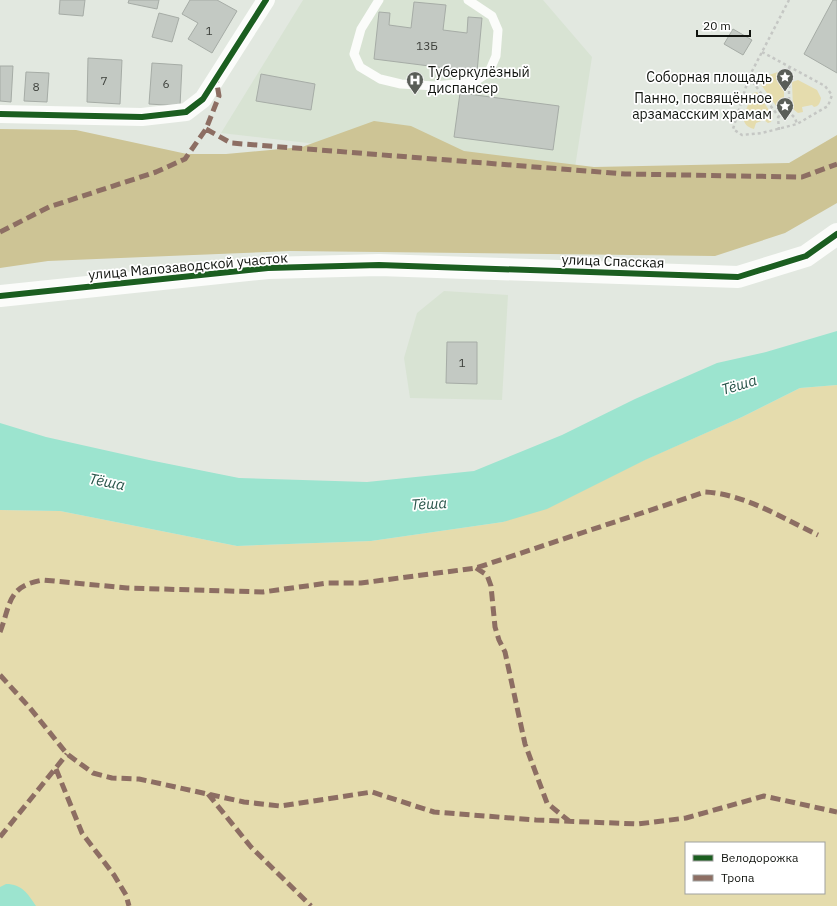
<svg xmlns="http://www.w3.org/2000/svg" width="837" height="906" font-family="'IBM Plex Sans',sans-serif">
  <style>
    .built { fill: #d8e3d3 }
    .green { fill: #e5dcad; fill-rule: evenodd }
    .forest { fill: #cdc495 }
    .water { fill: #9ce4cf }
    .building { fill: #c3c9c3; stroke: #a6aca6 }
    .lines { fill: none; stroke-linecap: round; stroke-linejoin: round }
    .path { stroke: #c5c7c4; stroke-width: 2.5; stroke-dasharray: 3 3; stroke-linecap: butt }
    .lane { stroke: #fbfcfa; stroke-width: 9 }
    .street { stroke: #fbfcfa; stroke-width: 18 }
    .secondary { stroke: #fbfcfa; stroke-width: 22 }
    .quiet { stroke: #8d6e63; stroke-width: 5; stroke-dasharray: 10 5; stroke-linecap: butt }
    .cycleway-casing { stroke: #fff; stroke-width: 8 }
    .cycleway { stroke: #1b5e20; stroke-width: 6 }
    .labels { text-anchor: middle; stroke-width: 3.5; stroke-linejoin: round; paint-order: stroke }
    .number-label { font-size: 12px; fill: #3e413c }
    .poi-label { font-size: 14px; fill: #11140f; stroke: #fff; text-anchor: end }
    .street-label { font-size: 14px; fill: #11140f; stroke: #fff }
    .water-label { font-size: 15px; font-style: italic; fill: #29554a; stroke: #fff }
  </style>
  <rect width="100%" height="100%" fill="#e2e8e0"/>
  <path class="built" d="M303,0H543L592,57L574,174L221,133Z
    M444,291L508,295L502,400L410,398L404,358L417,313Z"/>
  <path class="green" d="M784,70V108L779,110L757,79Z
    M798,80L817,90L821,98C820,103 819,106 814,107L812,105L802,107L803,112L798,113L793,109L792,82Z
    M757,92L773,116L771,122L768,123L764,120L756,123L754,129C747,127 744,124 743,117L753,93Z
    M837,385V906H0V510L60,511L237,546L371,541L503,522L742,417L800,388ZM686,843H824V893H686Z"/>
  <path class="forest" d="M374,121L411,126L464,151L594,167L789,163L837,135V203L785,233L715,256L290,251L48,261L0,268V129L76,130L187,154H226L302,147Z"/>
  <path class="water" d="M837,331V385L800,388L742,417L645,460L547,509L503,522L371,541L237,546L60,511L0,510V423L46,437L149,460L239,478L367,482L474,471L562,435L635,399L717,363L766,352Z
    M6,884C22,884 28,894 36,906H0V887Z"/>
  <path class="building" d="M60,0H85L83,16L59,14Z
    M129,0H159L157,9L128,3Z
    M190,0H217L237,11L212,53L188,39L198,23L182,14Z
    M833,0H837V73L804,54Z
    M414,2L446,5L443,30L467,33L468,17L482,18L477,72L374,59L379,12L390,13L389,25L411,28Z
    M159,13L179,18L172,42L152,37Z
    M733,29L752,40L743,55L724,44Z
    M88,58L122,60L120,104L87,102Z
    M152,63L182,65L180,106L149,104Z
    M0,66H13L11,102L0,101Z
    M26,72L49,73L47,102L24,101Z
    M261,74L315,84L311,110L256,101Z
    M460,93L559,106L553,150L454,137Z
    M447,342H477V384L446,383Z"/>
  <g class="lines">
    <path class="path" d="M762,52L825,86L832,95L828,106L797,124L762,133L742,135L733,129L749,77L789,0
      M749,77L779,117
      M789,112V67
      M779,130L778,118L781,113L789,112L795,118L797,124"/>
    <path class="lane" d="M379,0L361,29L354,54L360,67L380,79L401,84L435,86L474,82L489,72L496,56L498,30L492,16L468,0"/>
    <path class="street" d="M0,114L142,117L186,112L203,99L266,0"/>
    <path class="secondary" d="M0,296L268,268L379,265L738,277L806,256L837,234"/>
    <path class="quiet" d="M206,129L231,143L625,174L802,177L837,164
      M0,232L49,207L156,172L185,159L206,129L219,96L216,78
      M476,568L487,575L491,586L495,627L499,640L505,652L525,744L547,803L569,821
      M0,632C11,604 7,586 43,580L127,588L263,592L328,583H361L476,568L705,492C745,494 782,518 818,535
      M0,675L30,708L67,754L93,773L112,778L139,779L244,802L280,806L372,792L434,812L536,820L638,824L686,818L764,796L837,812
      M56,769L82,833L114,875L126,895L129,906
      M208,794L251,847L311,906
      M0,837L67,754"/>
    <g class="cycleway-casing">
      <path id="cycleway" d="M0,114L142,117L186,112L203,99L266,0
        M0,296L268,268L379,265L738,277L806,256L837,234"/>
    </g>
    <use href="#cycleway" class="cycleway"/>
  </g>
  <defs>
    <g id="sight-pin" transform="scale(0.9)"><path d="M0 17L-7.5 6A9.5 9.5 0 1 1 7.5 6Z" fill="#5a5e58" stroke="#fff"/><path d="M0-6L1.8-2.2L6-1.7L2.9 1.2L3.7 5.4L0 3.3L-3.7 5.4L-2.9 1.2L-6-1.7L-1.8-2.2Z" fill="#fff"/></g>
    <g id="hospital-pin" transform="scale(0.9)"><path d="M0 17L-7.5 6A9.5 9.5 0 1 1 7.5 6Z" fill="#5a5e58" stroke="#fff"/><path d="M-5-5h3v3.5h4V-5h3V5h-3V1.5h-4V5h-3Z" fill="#fff"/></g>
  </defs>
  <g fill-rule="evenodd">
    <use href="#sight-pin" x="785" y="77"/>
    <use href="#hospital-pin" x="415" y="80"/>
    <use href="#sight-pin" x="785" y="106"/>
  </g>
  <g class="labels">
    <g class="number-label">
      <text x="209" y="35">1</text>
      <text x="427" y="50">13Б</text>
      <text x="104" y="85">7</text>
      <text x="166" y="88">6</text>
      <text x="36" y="91">8</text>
      <text x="462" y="367">1</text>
    </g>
    <g class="poi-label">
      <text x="428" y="77" text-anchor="start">Туберкулёзный<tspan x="428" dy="16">диспансер</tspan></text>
      <text x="772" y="82">Соборная площадь</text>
      <text x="772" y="103">Панно, посвящённое<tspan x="772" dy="16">арзамасским храмам</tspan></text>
    </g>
    <g class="street-label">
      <text transform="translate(613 261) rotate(2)" y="5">улица Спасская</text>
      <text transform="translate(188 266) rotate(-5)" y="5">улица Малозаводской участок</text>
    </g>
    <g class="water-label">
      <text transform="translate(739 385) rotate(-17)" y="5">Тёша</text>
      <text transform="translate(107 482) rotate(11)" y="5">Тёша</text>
      <text transform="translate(429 504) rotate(-3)" y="5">Тёша</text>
    </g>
  </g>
  <rect x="685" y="842" width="140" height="52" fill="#ffffff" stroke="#a0a19f"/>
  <rect x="693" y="855" width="20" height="6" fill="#1b5e20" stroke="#a0a19f"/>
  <text x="721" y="862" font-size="12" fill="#11140f">Велодорожка</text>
  <rect x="693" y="875" width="20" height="6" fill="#8d6e63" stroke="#a0a19f"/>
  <text x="721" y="882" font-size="12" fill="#11140f">Тропа</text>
  <path d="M697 30v6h53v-6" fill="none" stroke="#11140f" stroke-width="2"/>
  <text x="703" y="30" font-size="12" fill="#11140f" stroke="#ffffff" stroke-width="3" paint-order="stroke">20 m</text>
</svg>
